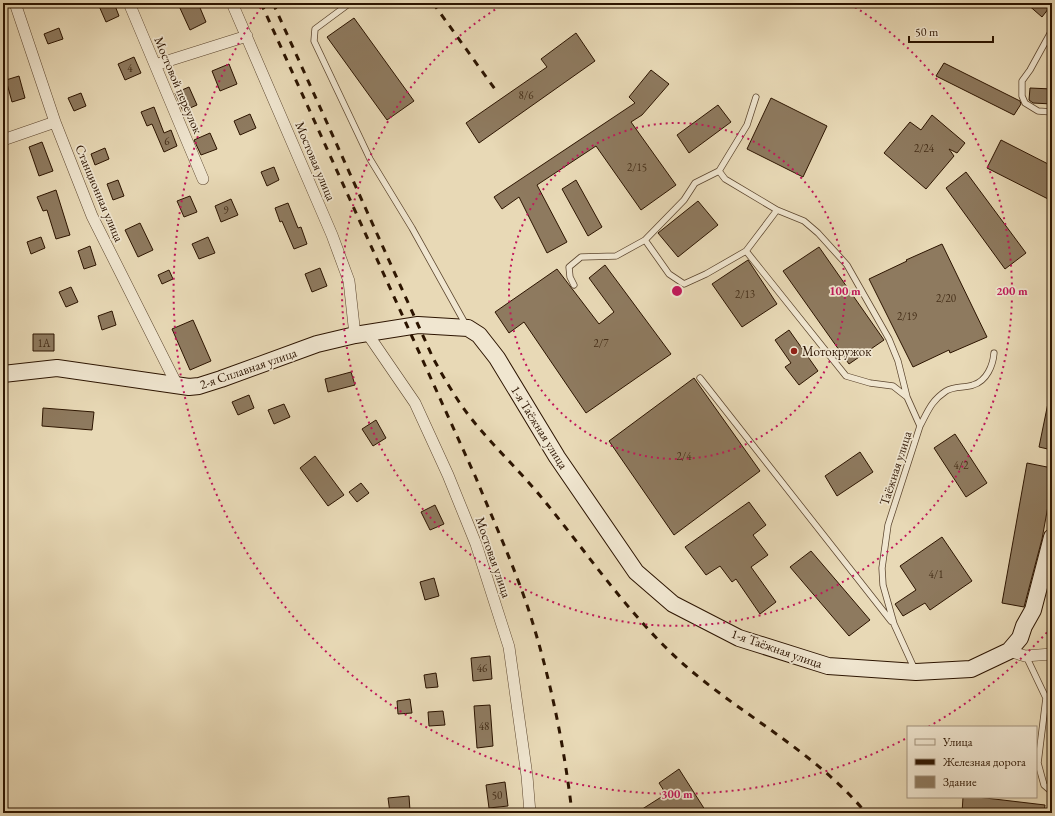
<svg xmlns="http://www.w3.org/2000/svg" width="1055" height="816" font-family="'EB Garamond',serif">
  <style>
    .building { fill: #8e7a5f; stroke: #2c1400 }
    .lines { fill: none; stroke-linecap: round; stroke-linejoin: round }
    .lane-casing { stroke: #5b452e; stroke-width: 7 }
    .street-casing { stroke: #5b452e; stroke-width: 12 }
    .secondary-casing { stroke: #2c1400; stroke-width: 18 }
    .lane { stroke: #f0e6d0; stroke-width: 5.5 }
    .street { stroke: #f0e6d0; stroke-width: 11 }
    .secondary { stroke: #f0e6d0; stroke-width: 16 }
    .rail { stroke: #2c1400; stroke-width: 3; stroke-dasharray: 7 7; stroke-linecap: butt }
    .ring { fill: none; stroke: #c2185b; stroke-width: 2; stroke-dasharray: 2 4 }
    .poi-dot { fill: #8f2418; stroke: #f0e6d0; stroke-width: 1.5 }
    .labels { text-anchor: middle; stroke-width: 3.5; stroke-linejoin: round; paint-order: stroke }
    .number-label { font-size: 11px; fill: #442e18 }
    .street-label { font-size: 13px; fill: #2c1400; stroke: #f0e6d0 }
    .poi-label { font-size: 13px; fill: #2c1400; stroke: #f0e6d0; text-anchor: start }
    .centre { fill: #c2185b; stroke: #f0e6d0; stroke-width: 2 }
    .ring-label { font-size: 12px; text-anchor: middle; font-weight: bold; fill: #c2185b; stroke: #f0e6d0; stroke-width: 3.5; stroke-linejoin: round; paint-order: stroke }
  </style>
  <rect width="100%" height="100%" fill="#e8d9b6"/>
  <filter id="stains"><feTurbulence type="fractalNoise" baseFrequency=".005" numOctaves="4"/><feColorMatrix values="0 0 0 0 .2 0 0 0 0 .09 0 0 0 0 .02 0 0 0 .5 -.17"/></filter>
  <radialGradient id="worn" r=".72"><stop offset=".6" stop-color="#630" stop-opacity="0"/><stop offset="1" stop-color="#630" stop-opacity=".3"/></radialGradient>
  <path class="building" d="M106,3H114L119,16L106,22L99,6Z
    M185,3H198L206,22L190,30L179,6Z
    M1026,3H1052V4L1042,17Z
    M354,18L414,101L387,120L327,37Z
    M59,28L63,39L48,44L44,34Z
    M576,33L595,61L479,143L466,123L547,67L541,59Z
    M134,57L141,73L125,80L118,64Z
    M944,63L1020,101L1021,104L1014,115L936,76Z
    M229,64L237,84L220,91L212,71Z
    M651,70L669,84L642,115L631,122L676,185L641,210L596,146L537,185L567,242L547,253L519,197L502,209L494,197L635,103L629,97Z
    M19,76L25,98L12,102L6,80Z
    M189,87L197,105L183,111L175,93Z
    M1030,88L1052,89V104L1033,103L1029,100Z
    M81,93L86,106L74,111L68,98Z
    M771,98L827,126L803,177L747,149Z
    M718,105L731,122L689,153L677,135Z
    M154,107L164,133L171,130L177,146L164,152L152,124L147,126L141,112Z
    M250,114L256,128L240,135L234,121Z
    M932,115L965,143L957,153L949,149L954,156L926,189L884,153L910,122L921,130Z
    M210,133L217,149L201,155L194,140Z
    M1001,140L1052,166V201L987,168Z
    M42,142L53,171L39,176L29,147Z
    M105,148L109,159L95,165L91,154Z
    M274,167L279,180L267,186L261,172Z
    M966,172L1026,253L1005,269L946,188Z
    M118,180L124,196L113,200L107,184Z
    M576,180L602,227L588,236L562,189Z
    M56,190L70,235L56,239L47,210L43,211L37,197Z
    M190,196L197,212L184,217L177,201Z
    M231,199L238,215L221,222L215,206Z
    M698,201L718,225L678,257L658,233Z
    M288,203L298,228L301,227L307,244L294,249L282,221L280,222L275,208Z
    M140,223L153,250L138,257L125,230Z
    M41,237L45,248L31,254L27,242Z
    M208,237L215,253L199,259L192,244Z
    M942,244L987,337L950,353L949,350L913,367L869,279L907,261L906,260Z
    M90,246L96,265L84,269L78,251Z
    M819,247L884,340L849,364L783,271Z
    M748,260L777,304L742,327L712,284Z
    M605,265L671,354L586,413L524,322L509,333L495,312L557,269L599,324L614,312L589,278Z
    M320,268L327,286L312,292L305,274Z
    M169,270L173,279L162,284L158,275Z
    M71,287L78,302L66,307L59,292Z
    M112,311L116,325L102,330L98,316Z
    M193,320L211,361L190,370L172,329Z
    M789,330L818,371L799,385L785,367L791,363L775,340Z
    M33,334H54V351H33Z
    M351,372L355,385L328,392L325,379Z
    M694,378L760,471L674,535L609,441Z
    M249,395L254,408L238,415L232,402Z
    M1048,403L1052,404V450L1039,447Z
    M284,404L290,417L274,424L268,410Z
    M43,408L94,412L92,430L42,426Z
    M376,420L386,438L373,446L362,429Z
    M955,434L987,483L966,497L934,448Z
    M860,452L873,472L837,496L825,476Z
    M315,456L344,495L328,506L300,468Z
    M1027,463L1052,468V484L1042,539L1024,607L1002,603Z
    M361,483L369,493L357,502L349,492Z
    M749,502L766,525L753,535L768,555L751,567L776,602L760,614L736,579L732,582L720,566L706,575L685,547Z
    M435,505L444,524L430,530L421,512Z
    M942,537L972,581L930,610L925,603L903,616L895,604L916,590L900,566Z
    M811,551L870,620L849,636L790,567Z
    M434,578L439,596L425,600L420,582Z
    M490,656L492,679L473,681L471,658Z
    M436,673L438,687L426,688L424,675Z
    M410,699L412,713L398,714L397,701Z
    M490,705L493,746L477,748L474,706Z
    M443,711L445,725L429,726L428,712Z
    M679,769L707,813H636L666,794L659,783Z
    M505,782L508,806L489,808L486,785Z
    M409,796L410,811L390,813L388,798Z
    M963,797H977L1045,805L1044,813H962Z"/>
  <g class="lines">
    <g class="lane-casing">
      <path id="lane" d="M350,3L315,29L314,41L370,159L412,228L466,325
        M1052,30L1030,70L1022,81V96L1025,103L1038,111L1052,112
        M756,97L747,125L719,171L725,179L777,210L804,221L818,233L847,265L889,339L898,361L907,397
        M645,240L669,274L684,284L706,274L746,251L777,210
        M746,251L846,376L870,383L893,386L907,397L920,426L888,525L882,568L883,585L894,624L915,670
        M574,285L570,277L569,267L581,257L616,256L645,240L684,200L695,183L719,171
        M700,378L891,621
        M920,426C928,411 931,401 946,391C954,386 965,388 973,385C987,381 993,365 994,353
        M1026,656L1046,698L1038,763L1044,785L1052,792"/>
    </g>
    <g class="street-casing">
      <path id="street" d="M15,3L55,122L92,216L177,385
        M129,3L203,179
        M232,3L332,235L349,281L355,335
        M155,65L247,36
        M3,140L55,122
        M367,333L415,403L448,475L476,544L509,647L527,776L530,813
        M1009,651L1025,656L1052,654"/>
    </g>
    <g class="secondary-casing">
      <path id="secondary" d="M3,374L57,368L189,387L199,386L221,379L317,344L355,335L418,325L468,328L479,335L497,358L557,457L636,572L673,604L739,638L828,666L916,672L971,669L1009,651L1020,638L1024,626L1033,610L1052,537"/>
    </g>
    <use href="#lane" class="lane"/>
    <use href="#street" class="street"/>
    <use href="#secondary" class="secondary"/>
    <path class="rail" d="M261,3L476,478C494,522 514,566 529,611C550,677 564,744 572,813
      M273,3L433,358C444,378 456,399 470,417C492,445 519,470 542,498C589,555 632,620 689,669C747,718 817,754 866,813
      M433,3L497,92"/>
  </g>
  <g class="ring">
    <circle cx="677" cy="291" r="168"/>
    <path d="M850 4A335 335 0 1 1 504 4"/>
    <path d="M1051 628A503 503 0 0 1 928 727M905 739A503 503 0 0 1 262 6"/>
  </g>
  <circle class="poi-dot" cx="794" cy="351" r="4"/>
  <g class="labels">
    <g class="number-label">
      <text x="130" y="72">4</text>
      <text x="526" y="99">8/6</text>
      <text x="167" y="145">6</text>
      <text x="924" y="152">2/24</text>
      <text x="637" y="171">2/15</text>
      <text x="226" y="214">9</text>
      <text x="745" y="298">2/13</text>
      <text x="946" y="302">2/20</text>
      <text x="907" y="320">2/19</text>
      <text x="44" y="347">1А</text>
      <text x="601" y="347">2/7</text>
      <text x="684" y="460">2/4</text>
      <text x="961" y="469">4/2</text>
      <text x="936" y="578">4/1</text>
      <text x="482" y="672">46</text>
      <text x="484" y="730">48</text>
      <text x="497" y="799">50</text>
    </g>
    <g class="street-label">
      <text transform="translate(179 85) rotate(67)" y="5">Мостовой переулок</text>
      <text transform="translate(316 161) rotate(67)" y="5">Мостовая улица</text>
      <text transform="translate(100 193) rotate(67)" y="5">Станционная улица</text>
      <text transform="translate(248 368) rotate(-19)" y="5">2-я Сплавная улица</text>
      <text transform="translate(540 427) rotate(58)" y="5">1-я Таёжная улица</text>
      <text transform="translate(895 468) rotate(-72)" y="5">Таёжная улица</text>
      <text transform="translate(494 557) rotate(71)" y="5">Мостовая улица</text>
      <text transform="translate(777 648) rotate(19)" y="5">1-я Таёжная улица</text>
    </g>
    <g class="poi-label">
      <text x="802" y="356">Мотокружок</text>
    </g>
  </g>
  <circle cx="677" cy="291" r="6" class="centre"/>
  <g class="ring-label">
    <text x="845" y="295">100 m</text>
    <text x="1012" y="295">200 m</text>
    <text x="677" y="798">300 m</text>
  </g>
  <rect width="1055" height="816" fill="none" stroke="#e8d9b6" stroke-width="16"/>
  <rect x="4" y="4" width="1047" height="808" fill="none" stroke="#2c1400" stroke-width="2"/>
  <rect x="8" y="8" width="1039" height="800" fill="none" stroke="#2c1400"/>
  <rect x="907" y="726" width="130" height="72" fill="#f0e6d0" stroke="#a2927d"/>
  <rect x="915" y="739" width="20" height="6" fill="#f0e6d0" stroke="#a2927d"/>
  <text x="943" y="746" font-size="12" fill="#2c1400">Улица</text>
  <rect x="915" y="759" width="20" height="6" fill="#2c1400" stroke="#a2927d"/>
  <text x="943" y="766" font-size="12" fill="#2c1400">Железная дорога</text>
  <rect x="915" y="776" width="20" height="12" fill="#8e7a5f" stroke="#a2927d"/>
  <text x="943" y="786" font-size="12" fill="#2c1400">Здание</text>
  <path d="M909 36v6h84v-6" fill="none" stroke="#2c1400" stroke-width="2"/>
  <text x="915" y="36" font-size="12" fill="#2c1400" stroke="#f0e6d0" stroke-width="3" paint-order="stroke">50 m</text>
  <rect width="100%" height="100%" filter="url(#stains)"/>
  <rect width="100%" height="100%" fill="url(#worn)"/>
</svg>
